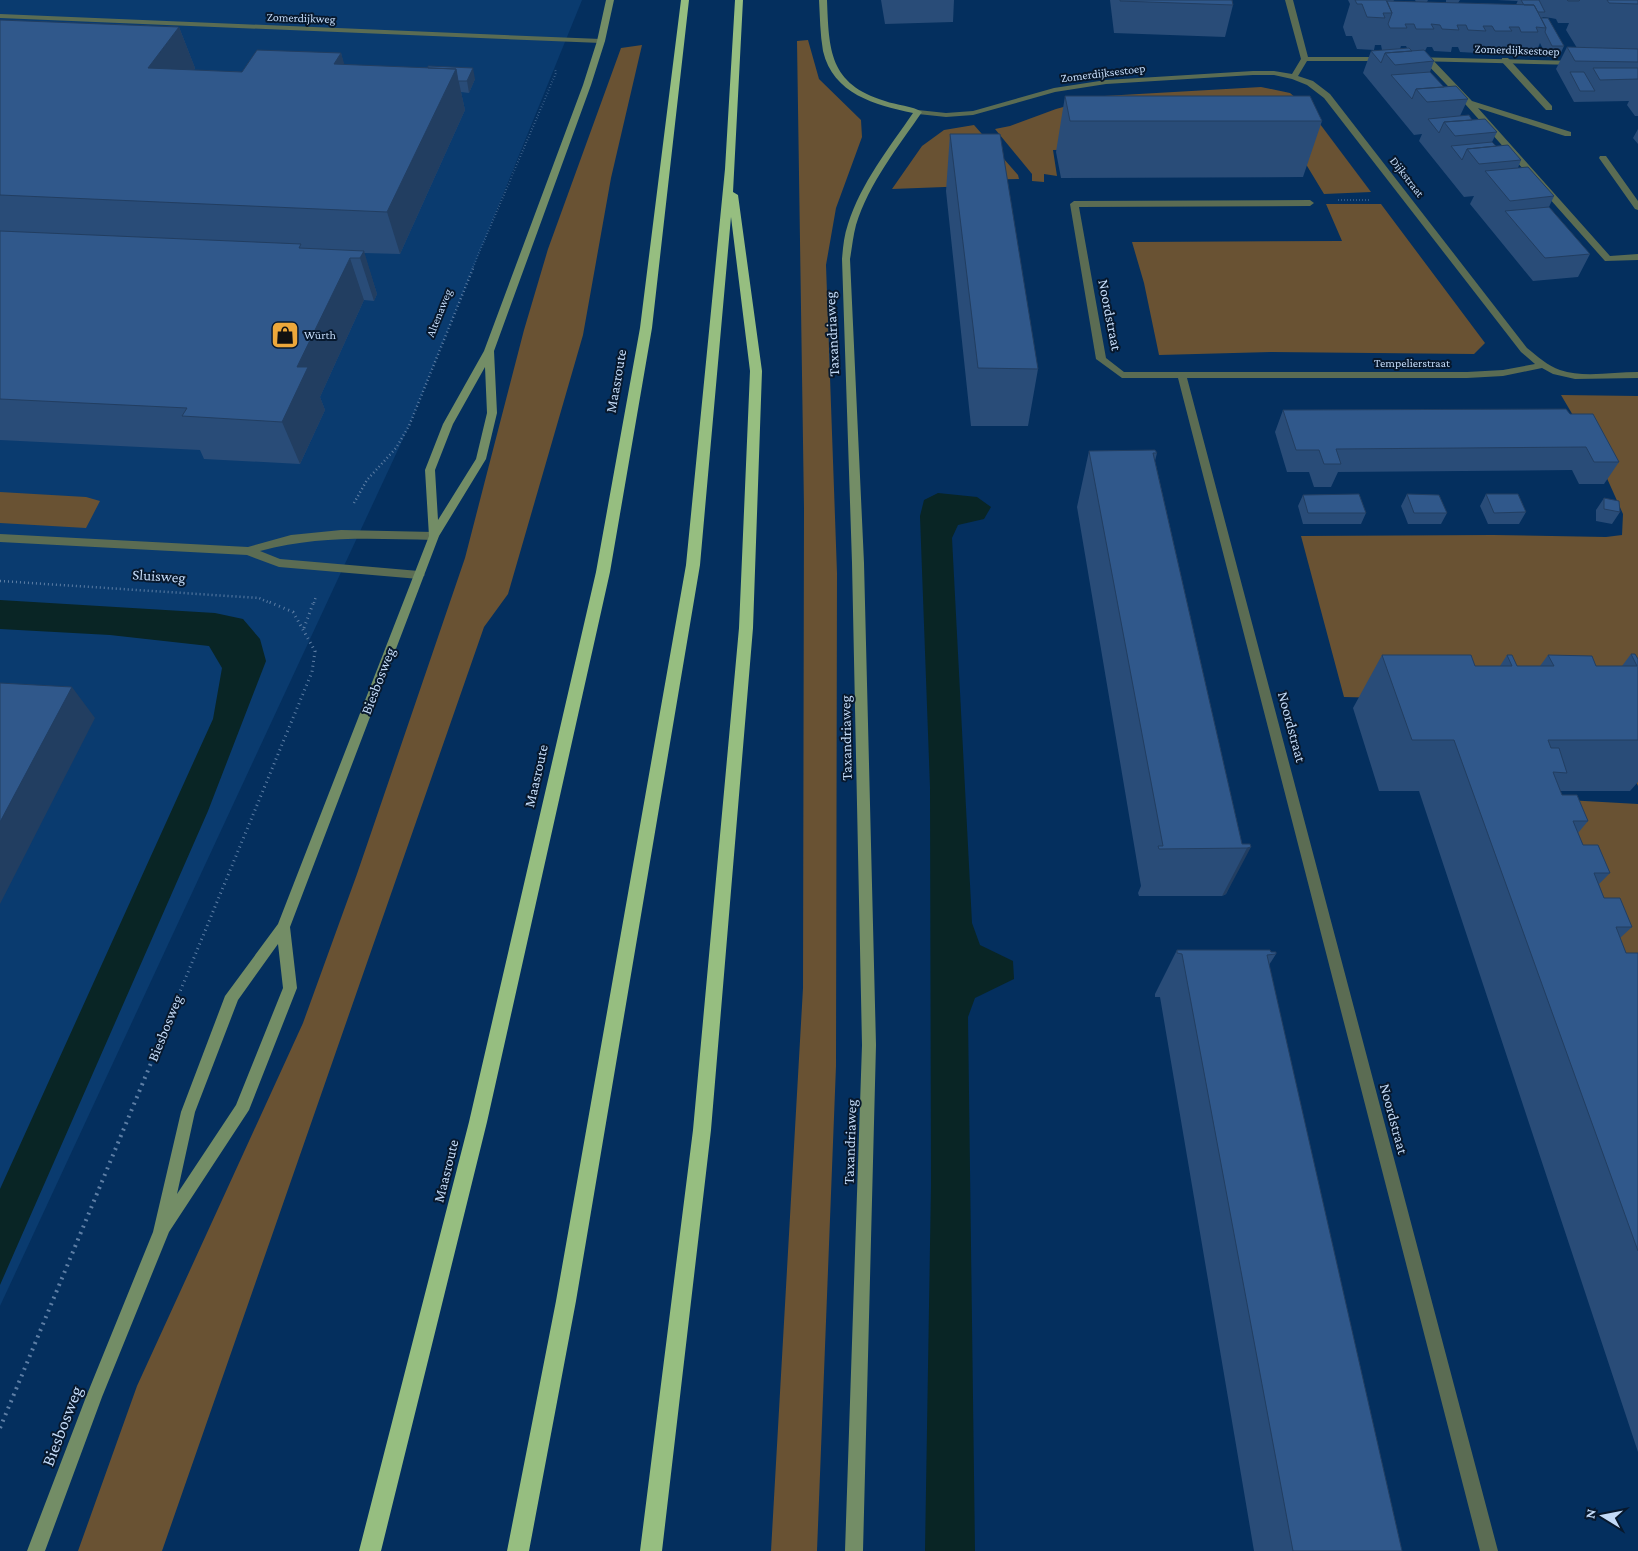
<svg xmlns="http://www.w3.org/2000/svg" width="1638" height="1551" font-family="'Crimson Pro',serif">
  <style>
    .built { fill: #0a3b6f }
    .green { fill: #695233 }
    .water { fill: #092525 }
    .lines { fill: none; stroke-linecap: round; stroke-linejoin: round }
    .path-far3 { stroke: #5d7ea5; stroke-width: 2; stroke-dasharray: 0.5 2.5; stroke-linecap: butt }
    .path-far2 { stroke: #5d7ea5; stroke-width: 2.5; stroke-dasharray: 1 3; stroke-linecap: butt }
    .path-far1 { stroke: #5d7ea5; stroke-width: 3; stroke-dasharray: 1 4; stroke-linecap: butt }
    .path { stroke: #5d7ea5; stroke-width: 4; stroke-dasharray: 2 5; stroke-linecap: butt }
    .service { fill: #5b6c53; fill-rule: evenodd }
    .minor { fill: #5b6c53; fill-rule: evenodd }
    .tertiary { fill: #5b6c53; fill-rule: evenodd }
    .secondary { fill: #738d66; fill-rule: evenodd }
    .motorway { fill: #96be80; fill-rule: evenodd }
    .wall { fill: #294c78; fill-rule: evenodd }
    .shaded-wall { fill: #223e61 }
    .building { fill: #30588b; stroke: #223e61 }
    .labels { text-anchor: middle; stroke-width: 4; stroke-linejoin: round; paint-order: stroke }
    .far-street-label { font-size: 12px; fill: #c3daf7; stroke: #07182d }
    .far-poi-label { font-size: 12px; fill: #c3daf7; stroke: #07182d; text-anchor: start }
    .street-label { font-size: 15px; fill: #c3daf7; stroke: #07182d }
    .near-street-label { font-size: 18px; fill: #c3daf7; stroke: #07182d }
  </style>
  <rect width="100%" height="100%" fill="#042f5e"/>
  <path class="built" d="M0,0H582L409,426L0,1306Z"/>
  <path class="green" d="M808,40L819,79L861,120L862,137L836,208L826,265L837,573L836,1066L817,1551H771L803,988L804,508L797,41Z
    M642,45L611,178L583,335L508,594L484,627L162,1551H78L137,1386L303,1023L357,874L465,558L524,330L548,249L621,48Z
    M1261,87L1290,93L1308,108L1371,192L1324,194L1295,146L1053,150L1057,176L1044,174V182L1032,181V174L995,129L1010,126L1056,109L1104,96Z
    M974,125L1018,175L1019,179L971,180V186L892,189L922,146L944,130Z
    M1326,204H1381L1485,343L1474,354L1271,352L1159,355L1144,283L1132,242L1342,241Z
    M1561,395L1638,396V786L1599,696L1504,701L1344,697L1301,536L1493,535L1606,537L1622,535L1623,514L1597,456Z
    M0,492L86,497L100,501L86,528L0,523Z
    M1549,799L1638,804V1012Z"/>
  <path class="water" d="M938,493L977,497L991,507L984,519L958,525L952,538L972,923L980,945L1013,961L1014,979L975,998L968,1017L975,1551H925L931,1185L930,787L920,516L924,500Z
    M0,600L215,613L243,619L260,639L266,661L208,811L0,1285V1189L213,719L222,668L209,646L110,635L0,629Z"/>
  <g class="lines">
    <path class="path-far3" d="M1338,200H1369
      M473,267L556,73L555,69"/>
    <path class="path-far2" d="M354,503L367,480L396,448L409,426L474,266
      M0,581L259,598L270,603
      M314,603L316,596"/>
    <path class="path-far1" d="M304,628L314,601
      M167,1023L312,672L315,651L293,612L267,601"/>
    <path class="path" d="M0,1428L168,1022"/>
    <path class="service" d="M1424,57H1430L1472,101L1571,132V136H1565L1478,108L1610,256L1638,254V260L1605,261L1466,105L1424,61Z
      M1502,58H1508L1552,106V110H1546L1502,62Z
      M1600,156H1606L1638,201V210L1635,209L1599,158Z"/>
    <path class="minor" d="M1285,0H1293L1308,57H1388V61H1307L1298,76L1313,81L1330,94L1527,348C1537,356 1548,366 1560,370C1583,378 1613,372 1638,372V378L1575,379L1553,374L1542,368L1503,376L1467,378H1187L1498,1551H1480L1178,378H1122L1096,359L1070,204L1074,201L1310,200L1314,203L1310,206L1079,207L1106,358L1124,372H1467L1503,370L1535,364L1521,352L1324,98L1307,85L1292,79L1274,75H1253L1106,84L1055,92L973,115L946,117L918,114L914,112L918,110L946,113L973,111L1054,88L1106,80L1253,71H1274L1292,74L1301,59Z
      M0,14L601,39L605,41L601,43L0,18Z
      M1412,57L1575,61L1579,63L1575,65L1415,61H1412Z"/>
    <path class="tertiary" d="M341,530L434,532L439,536L434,540C372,539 321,535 260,551L280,559L419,571L425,575L419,579L279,567L247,555L0,542V534L248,547L291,535Z"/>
    <path class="secondary" d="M606,0H614L605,41L591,85L494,351L497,413L486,459L439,536L290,927L297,988L249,1110L169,1232L102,1397L45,1551H27L86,1397L153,1232L181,1112L225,996L278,924L429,536L425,470L443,424L484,351L583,85L597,41ZM485,367L487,413L476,459L438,520L435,470L453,424ZM278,944L283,988L236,1105L177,1194L195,1112L238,1000Z
      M819,0H827C829,50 829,84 885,101C896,105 913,106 922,112C898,147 869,183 856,225C853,236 852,248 850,259L864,563L876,1045L863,1551H845L862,1045L852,563L842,259C843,247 844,236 848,224C861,183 889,148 913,113C875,105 833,94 823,51C820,34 820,17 819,0Z"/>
    <path class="motorway" d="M681,0H689L652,328L610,572L487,1122L381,1551H359L469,1122L596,572L640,328Z
      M735,0H743L733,192L738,195L762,371L753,628L711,1130L662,1551H640L693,1130L739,628L750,371L731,217L700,565L576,1301L529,1551H507L556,1301L686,565L725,169Z"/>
  </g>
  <path class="wall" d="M881,0H954L953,22L885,24Z
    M1110,0H1232L1233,5L1225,37L1114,33Z
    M1348,0H1394L1393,2H1416L1415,0H1428L1427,2L1446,3V0H1460L1458,3L1516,5L1518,0H1638V116H1635L1627,105L1629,101L1574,102L1556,69L1567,47L1577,48L1566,30L1569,23H1558L1556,19L1551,18L1543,17L1542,18L1564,46L1559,57H1547L1540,43L1537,50L1530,49L1528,54H1512L1509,49H1504L1502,53H1486L1483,48H1479L1477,53L1460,52L1458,47H1452L1451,52L1434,51L1432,47H1427L1425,51L1434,61L1430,72L1444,87L1468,99L1460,116L1472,120L1497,132L1492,142L1496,146L1521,160L1518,168L1554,196L1549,207L1590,254L1578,277L1533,281L1470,204L1474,196L1464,197L1419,141L1422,134L1414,135L1363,73L1371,51L1382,50L1381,45H1375L1374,50L1357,49L1352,36H1346L1343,27L1350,4ZM1401,46H1406L1407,48L1400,49Z
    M1497,0H1518V1Z
    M0,20L179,27L195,68L194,70L242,72L341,53L344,65L475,79L469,93L461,92L465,110L400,254L364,253L377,294L374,301L364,300L320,397L325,410L300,464L204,459L200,450L0,440Z
    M1065,96L1322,121L1303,177L1061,178L1056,152Z
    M1638,129V144L1633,138Z
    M950,134L1038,369L1028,426H971L946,191Z
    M1283,410L1570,414L1619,462L1604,484H1579L1572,470L1338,472L1331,487H1314L1309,472H1287L1275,432Z
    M1089,451L1157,453L1155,461L1242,844H1250L1226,894L1222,896H1139L1138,893L1141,886L1077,507Z
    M1407,494L1447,513L1441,524H1408L1401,506Z
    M1486,494L1526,512L1519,524H1488L1480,506Z
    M1303,495L1366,513L1361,524H1303L1298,506Z
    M1604,498L1620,512L1612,524L1596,521V510Z
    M1631,654L1638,659V782L1630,791H1560L1562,795L1588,821L1578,833L1583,845L1610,873L1599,884L1604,898L1632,927L1620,938L1626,953H1638V1452L1419,791H1379L1353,708L1382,655L1475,666H1500L1507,655L1517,666H1540L1548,655L1596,666H1622Z
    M1177,950L1271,952L1276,954L1269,965L1402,1551H1254L1160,997H1155V994Z"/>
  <path class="shaded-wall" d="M179,27L195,68L166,110L148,68Z
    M341,53L353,94L334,64Z
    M473,68L475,79L469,93L467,81Z
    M456,69L465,110L400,254L387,212Z
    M364,251L377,294L374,301L360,258Z
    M350,258L364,300L320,397L325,410L300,464L282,422L297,367Z
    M72,687L95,718L0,904V822Z
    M1251,847L1226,894L1222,896L1247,848Z"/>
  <path class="building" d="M1120,0H1232L1233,5L1120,1Z
    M1355,0H1386L1392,13H1383L1385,18L1367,17L1362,4H1357Z
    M1521,0H1539L1545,12H1538L1534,5H1524Z
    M1567,0H1580L1579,1H1568Z
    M1607,0H1638V4L1609,3Z
    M1387,1L1534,5L1546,28L1536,27L1538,32H1521L1519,27H1509L1512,31H1495L1492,26H1483L1486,31L1468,30L1466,25H1457L1459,30L1442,29L1440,25L1431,24L1434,29H1416L1414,24H1405L1407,28H1390L1388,24L1392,13Z
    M1541,18H1548L1564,46H1552L1545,32L1546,28Z
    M0,20L179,27L148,68L242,72L257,50L341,53L334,64L456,69L387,212L0,195Z
    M1567,47L1638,49V62L1575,61Z
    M1409,48L1412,51L1385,53L1381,63L1371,51Z
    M1424,50L1434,61L1395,65L1385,53Z
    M428,66L473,68L467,81H458L456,69L428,68Z
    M1593,68H1638V79L1600,80Z
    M1430,72L1444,87L1416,89L1412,99L1391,75Z
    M1570,72H1584L1595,91H1580Z
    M1456,86L1468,99L1427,102L1416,89Z
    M1065,96H1310L1322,121H1070Z
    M1469,115L1472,120L1444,122L1439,133L1428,119Z
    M1485,119L1497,132L1455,136L1444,122Z
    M950,134H1000L1038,369L978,368Z
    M1492,142L1496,146L1467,149L1462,160L1451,146Z
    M1508,145L1521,160L1479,164L1467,149Z
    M1528,167L1554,196L1510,201L1485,171Z
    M1549,207L1590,254L1545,258L1505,211Z
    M0,231L301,244L299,248L364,251L360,258H350L297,367H308L282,422L182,416L187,408L0,399Z
    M1566,409L1570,414H1593L1619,462H1594L1586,447L1336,449L1341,464H1324L1319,450H1296L1283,410Z
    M1155,450L1157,453H1153L1242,844H1250L1251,847L1247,848L1159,849L1158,846H1163L1089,451Z
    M1359,494L1366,513H1308L1303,495Z
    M1407,494L1439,495L1447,513H1414Z
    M1486,494H1518L1526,512L1494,513Z
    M1604,498L1619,501L1620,512L1604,509Z
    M1631,654H1635L1638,659V740H1548L1551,748H1559L1567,773L1553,772L1562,795H1577L1588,821H1573L1583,845H1598L1610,873H1594L1604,898H1620L1632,927H1616L1626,953H1638V1251L1454,740H1412L1382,655H1471L1475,666H1512L1507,655H1512L1517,666H1554L1548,655L1592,656L1596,666H1637Z
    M0,683L72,687L0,822Z
    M1177,950H1270L1271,952H1276V954L1267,955L1402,1551H1293L1182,954L1177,953Z"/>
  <defs>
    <g id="shop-square" transform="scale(1.4375)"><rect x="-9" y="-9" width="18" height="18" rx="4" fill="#eda83b" stroke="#07182d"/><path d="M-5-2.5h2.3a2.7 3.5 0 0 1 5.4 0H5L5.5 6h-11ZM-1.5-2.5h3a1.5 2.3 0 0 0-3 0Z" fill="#111"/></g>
  </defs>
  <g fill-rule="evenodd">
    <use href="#shop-square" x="285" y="335"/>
  </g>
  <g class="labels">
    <g class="far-street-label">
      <text transform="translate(301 18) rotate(2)" y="4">Zomerdijkweg</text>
      <text transform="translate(1517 50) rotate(2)" y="4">Zomerdijksestoep</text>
      <text transform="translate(1103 73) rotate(-7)" y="4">Zomerdijksestoep</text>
      <text transform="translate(1407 177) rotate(52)" y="4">Dijkstraat</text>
      <text transform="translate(439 313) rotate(-68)" y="4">Altenaweg</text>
      <text x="1412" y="367">Tempelierstraat</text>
    </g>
    <g class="far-poi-label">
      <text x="304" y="339">Würth</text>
    </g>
    <g class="street-label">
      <text transform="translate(1110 315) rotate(79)" y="5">Noordstraat</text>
      <text transform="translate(832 334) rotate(-93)" y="5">Taxandriaweg</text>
      <text transform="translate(616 381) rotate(-80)" y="5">Maasroute</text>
      <text transform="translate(159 576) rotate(4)" y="5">Sluisweg</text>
      <text transform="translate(378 681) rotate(-69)" y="5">Biesbosweg</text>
      <text transform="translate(1292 727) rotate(75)" y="5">Noordstraat</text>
      <text transform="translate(846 738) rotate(-91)" y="5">Taxandriaweg</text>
      <text transform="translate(536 776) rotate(-77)" y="5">Maasroute</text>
      <text transform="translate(165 1028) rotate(-68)" y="5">Biesbosweg</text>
      <text transform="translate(1394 1119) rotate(75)" y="5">Noordstraat</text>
      <text transform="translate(850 1142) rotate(-88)" y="5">Taxandriaweg</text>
      <text transform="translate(446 1171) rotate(-76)" y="5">Maasroute</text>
    </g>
    <g class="near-street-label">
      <text transform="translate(62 1426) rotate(-69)" y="6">Biesbosweg</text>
    </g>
  </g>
  <g transform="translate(1603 1516) rotate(280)" stroke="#07182d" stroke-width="4" paint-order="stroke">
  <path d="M0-4L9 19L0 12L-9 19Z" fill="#c3daf7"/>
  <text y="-8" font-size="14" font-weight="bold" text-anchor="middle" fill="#c3daf7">N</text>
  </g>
</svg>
